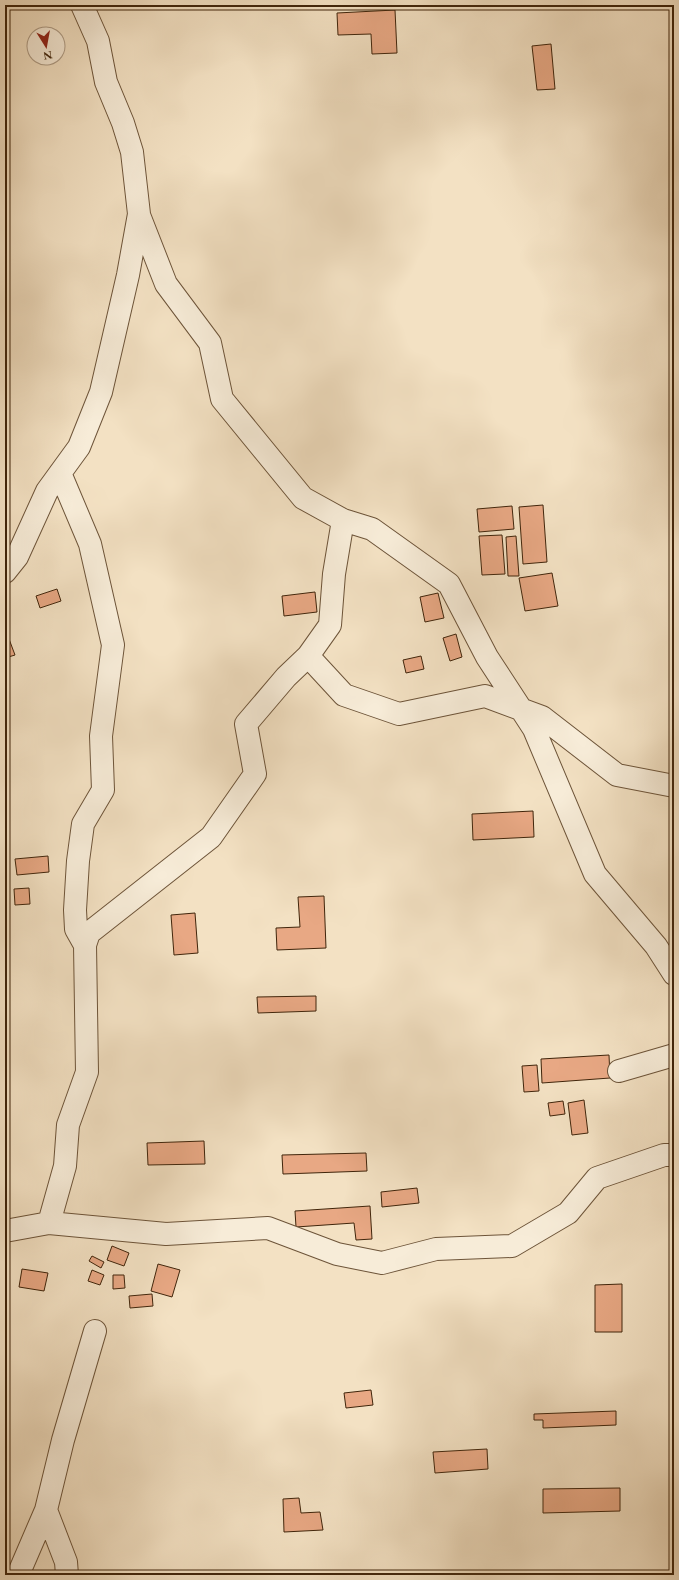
<svg xmlns="http://www.w3.org/2000/svg" width="679" height="1580" font-family="'EB Garamond',serif">
  <style>
    .building { fill: #e8a884; stroke: #40250b }
    .lines { fill: none; stroke-linecap: round; stroke-linejoin: round }
    .minor-casing { stroke: #6d5439; stroke-width: 24 }
    .minor { stroke: #f7ecd8; stroke-width: 22 }
  </style>
  <rect width="100%" height="100%" fill="#f3e1c3"/>
  <filter id="stains"><feTurbulence type="fractalNoise" baseFrequency=".005" numOctaves="4"/><feColorMatrix values="0 0 0 0 .2 0 0 0 0 .09 0 0 0 0 .02 0 0 0 .5 -.17"/></filter>
  <radialGradient id="worn" r=".72"><stop offset=".6" stop-color="#630" stop-opacity="0"/><stop offset="1" stop-color="#630" stop-opacity=".3"/></radialGradient>
  <path class="building" d="M395,10L397,53L372,54L371,34L338,35L337,13Z
    M551,44L555,89L537,90L532,46Z
    M543,505L547,562L523,564L519,507Z
    M512,506L514,529L479,532L477,509Z
    M502,535L505,574L482,575L479,536Z
    M516,536L519,576H508L506,537Z
    M552,573L558,606L525,611L519,578Z
    M57,589L61,601L40,608L36,596Z
    M315,592L317,612L284,616L282,596Z
    M438,593L444,618L425,622L420,597Z
    M5,629L10,633L5,638Z
    M456,634L462,657L450,661L443,638Z
    M9,639L15,655L5,658V640Z
    M421,656L424,669L406,673L403,660Z
    M533,811L534,837L473,840L472,814Z
    M48,856L49,872L17,875L15,859Z
    M29,888L30,904L15,905L14,889Z
    M324,896L326,948L277,950L276,928L300,927L298,897Z
    M195,913L198,953L174,955L171,915Z
    M316,996V1011L258,1013L257,997Z
    M609,1055L610,1078L542,1083L541,1059Z
    M537,1065L539,1091L524,1092L522,1066Z
    M584,1100L588,1133L572,1135L568,1103Z
    M563,1101L565,1114L550,1116L548,1103Z
    M204,1141L205,1164L148,1165L147,1143Z
    M366,1153L367,1171L283,1174L282,1155Z
    M417,1188L419,1203L382,1207L381,1192Z
    M370,1206L372,1239L356,1240L354,1223L296,1227L295,1211Z
    M112,1246L129,1253L124,1266L107,1260Z
    M92,1256L104,1262L101,1268L89,1261Z
    M158,1264L180,1270L172,1297L151,1291Z
    M22,1269L48,1273L44,1291L19,1287Z
    M92,1270L104,1275L100,1285L88,1281Z
    M113,1275H124L125,1288L113,1289Z
    M622,1284V1332H595V1285Z
    M152,1294L153,1306L130,1308L129,1296Z
    M371,1390L373,1405L346,1408L344,1393Z
    M616,1411V1425L543,1428V1420H534V1414Z
    M487,1449L488,1469L435,1473L433,1452Z
    M620,1488V1511L543,1513V1489Z
    M299,1498L301,1513L320,1512L323,1530L284,1532L283,1499Z"/>
  <g class="lines">
    <g class="minor-casing">
      <path id="minor" d="M139,215L166,284L210,343L222,399L303,498L343,520L334,574L330,625L308,656
        M60,473L90,544L113,645L101,736L103,790L83,824L78,861L75,910L76,929L85,945
        M343,520L372,529L449,584L487,657L534,729L595,874L656,946L674,974
        M5,572L17,557L47,491L79,447L101,392L128,275L139,214L132,152L123,123L106,82L98,41L82,5
        M619,1071L674,1055
        M49,1223L65,1166L68,1125L87,1072L85,945L89,933L211,837L255,774L246,724L286,677L308,656L344,695L399,714L485,696L542,717L617,775L674,786
        M5,1231L49,1223L166,1234L268,1228L337,1254L382,1263L436,1249L512,1246L568,1213L597,1178L664,1155H674
        M46,1510L66,1562L67,1575
        M18,1575L46,1510L63,1440L95,1331"/>
    </g>
    <use href="#minor" class="minor"/>
  </g>
  <rect width="679" height="1580" fill="none" stroke="#f3e1c3" stroke-width="20"/>
  <rect x="6" y="6" width="667" height="1568" fill="none" stroke="#40250b" stroke-width="2"/>
  <rect x="10" y="10" width="659" height="1560" fill="none" stroke="#40250b"/>
  <g transform="translate(46 46) rotate(169)"><circle r="19" fill="#f7ecd8" stroke="#ae9c86"/>
  <path d="M0-3L7 15L0 10L-7 15Z" fill="#8f2418"/>
  <text y="-6" font-size="11" font-weight="bold" text-anchor="middle" fill="#40250b">N</text>
  </g>
  <rect width="100%" height="100%" filter="url(#stains)"/>
  <rect width="100%" height="100%" fill="url(#worn)"/>
</svg>
